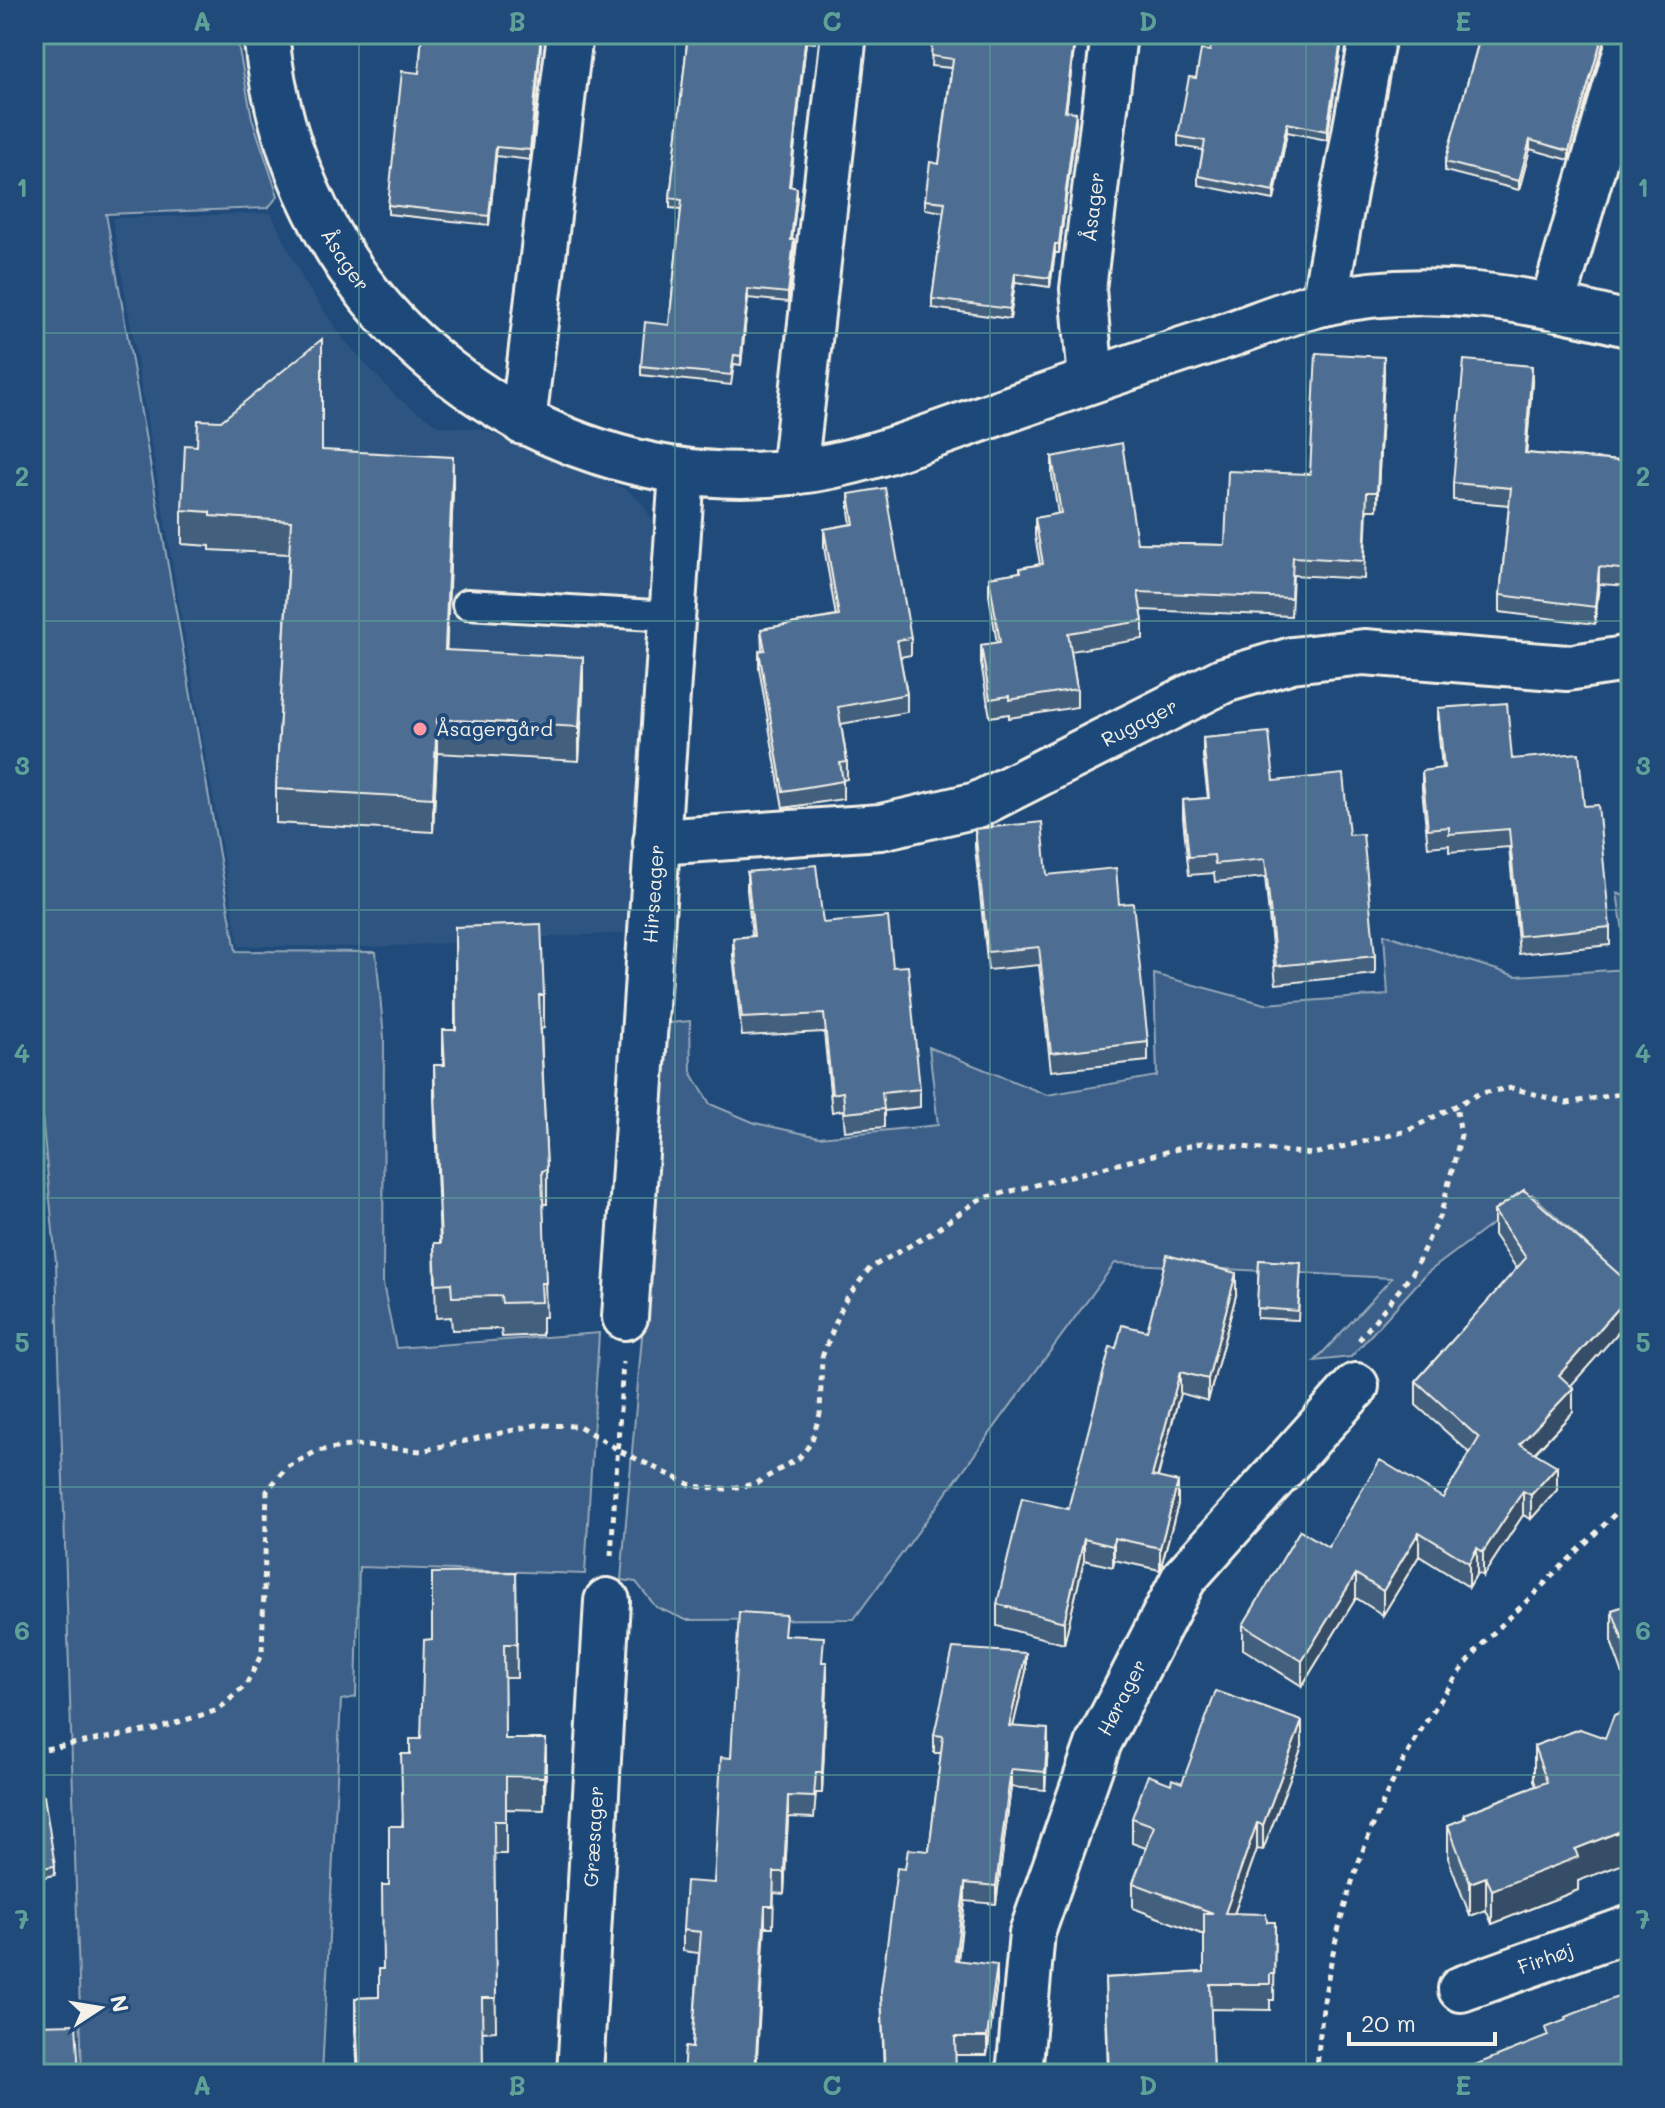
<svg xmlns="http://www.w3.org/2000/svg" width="1665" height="2108" font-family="Mali,sans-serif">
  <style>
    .built { fill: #2d5581 }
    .green { fill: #3a5f88; stroke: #97a8b8; stroke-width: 2 }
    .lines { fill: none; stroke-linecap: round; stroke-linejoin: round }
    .service-casing { stroke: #f4f1e8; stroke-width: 34 }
    .minor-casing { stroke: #f4f1e8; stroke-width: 50 }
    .path { stroke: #f4f1e8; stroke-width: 5; stroke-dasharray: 6 6; stroke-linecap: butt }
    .service { stroke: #1f4a7a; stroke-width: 28 }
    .minor { stroke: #1f4a7a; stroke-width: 44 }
    .wall { fill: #425f7e; stroke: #f4f1e8; stroke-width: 2 }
    .shaded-wall { fill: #364d66; stroke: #f4f1e8; stroke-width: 2 }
    .building { fill: #4d6e92; stroke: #f4f1e8; stroke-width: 2 }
    .grid { fill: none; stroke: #5fa199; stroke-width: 2; stroke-opacity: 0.55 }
    .poi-dot { fill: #ff9aa2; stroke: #1f4a7a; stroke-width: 3 }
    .labels { text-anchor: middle; stroke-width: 8; stroke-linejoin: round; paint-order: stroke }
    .street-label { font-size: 20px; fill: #f4f1e8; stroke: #1f4a7a }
    .poi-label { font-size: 20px; fill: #f4f1e8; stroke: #1f4a7a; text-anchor: start }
    .neatline { fill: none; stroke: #5fa199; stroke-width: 3 }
    .grid-label { font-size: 26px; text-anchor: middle; font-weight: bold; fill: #5fa199 }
  </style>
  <rect width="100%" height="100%" fill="#1f4a7a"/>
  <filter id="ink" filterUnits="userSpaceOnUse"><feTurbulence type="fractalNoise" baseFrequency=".0125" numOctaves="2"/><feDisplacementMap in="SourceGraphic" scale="16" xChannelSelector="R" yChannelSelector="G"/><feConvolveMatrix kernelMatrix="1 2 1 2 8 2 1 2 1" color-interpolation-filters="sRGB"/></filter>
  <g filter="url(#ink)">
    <path class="built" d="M271,213L305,283L345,341L396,397L439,426L481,429L626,489L643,504L655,525L625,933L375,947L239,946L112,218Z"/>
    <path class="green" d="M34,34H236L252,118L278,196L268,208L106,214L236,951L376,952L384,1038L383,1284L396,1348L599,1333L585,1574L359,1567L356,1697L341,1700L322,2074H82L56,1263L34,1030Z
      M1617,893L1631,899V1286L1532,1194L1427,1273L1351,1357L1315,1361L1392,1278L1115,1263L854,1619L686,1620L656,1607L636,1582L621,1580L669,1023L690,1021L691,1072L710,1104L755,1123L819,1137L938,1125L929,1047L1047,1095L1157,1076L1154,974L1265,1004L1388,995L1384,934L1516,976L1629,969Z"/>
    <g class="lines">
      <g class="service-casing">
        <path id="service" d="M467,604L671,616"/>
      </g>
      <g class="minor-casing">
        <g id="minor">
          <path id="s1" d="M266,34C278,157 333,274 428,355C527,441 660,487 792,472C860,465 925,438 989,416C1066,389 1144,362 1222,337C1255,326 1289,311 1323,303C1426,279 1531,299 1631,325"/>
          <path d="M1324,303L1373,34"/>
          <path d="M1553,304L1631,35"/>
          <path id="s2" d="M1091,380L1083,289L1114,34"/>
          <path d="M523,422L570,34"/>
          <path d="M794,472L844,34"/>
          <path id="s3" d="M656,842L881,827L977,805L1224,680L1292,660L1364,652L1567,668L1631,658"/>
          <path id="s4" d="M625,1317L682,472"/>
          <path id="s5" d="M1461,1989L1631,1928"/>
          <path id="s6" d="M580,2074L607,1601"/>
          <path id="s7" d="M1019,2074L1032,1933L1099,1742L1184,1578L1356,1386"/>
        </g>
      </g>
      <path class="path" d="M1359,1340L1412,1274L1441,1213L1461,1135L1456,1105
        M611,1556L623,1362
        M34,1751L156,1729L218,1710L246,1685L262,1653L267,1491L286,1468L317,1451L355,1445L421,1451L536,1425L579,1426L620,1451L693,1486L725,1489L755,1484L799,1458L811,1443L820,1414L822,1357L844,1302L870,1268L927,1236L980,1199L1201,1143L1313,1154L1407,1131L1480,1093L1512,1088L1567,1103L1631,1092
        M1317,2074C1324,1921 1381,1767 1479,1648C1495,1630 1514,1614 1531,1597C1564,1564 1598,1531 1631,1498"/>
      <use href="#service" class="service"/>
      <use href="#minor" class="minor"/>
    </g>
    <path class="wall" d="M422,34H542L530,160L496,156L489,225L388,214V205L419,73Z
      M688,34H817L815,43L806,42L790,187L797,197L792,240L794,249L788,302L748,298L741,365L734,364L731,385L641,375V366L669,325L681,209L670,208V198Z
      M933,34H1076L1066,111L1076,122L1059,253H1055L1050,287L1015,282L1010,319L932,308V299L944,212L925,209V200L939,164L951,68L931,66Z
      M1214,34H1343L1327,140L1287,132L1274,200L1198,185V176L1203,150L1178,146V136L1196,78L1210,51Z
      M1481,34H1606L1569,160L1530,149L1519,190L1445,171V162Z
      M1384,375L1377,510H1367L1364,579L1293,575L1291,616L1141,610L1143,621V639L1071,651L1077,689V707L1009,718V714L990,717L981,663V645L997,643L989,595V577L1020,572V568L1040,564L1035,536V518L1058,514L1052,475V457L1137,543L1225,545L1310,474Z
      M1532,383L1526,453L1631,462V586L1599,584L1595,624L1500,612V595L1509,505L1453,500V483Z
      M322,450L453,491L446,650L583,691L579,761L437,753L433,832L276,823V789L289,554L210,550V546L182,544V510Z
      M849,494L911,638V655L900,657L907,694V712L841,724L847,762V779L843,780V799L783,808L759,668V651L762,650L761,629L836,616L824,547V529L851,524L849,511Z
      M1438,708L1584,806L1610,927V945L1519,954L1509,847L1449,852V845L1428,847L1422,789V771L1442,768L1438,727Z
      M1203,738L1274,781L1349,835L1375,956V974L1276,984L1265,877L1215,882L1214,873L1189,875L1183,818V800L1208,798L1203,757Z
      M975,829L1047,875L1119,904L1148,1042V1061L1051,1071L1039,965L988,970L975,847Z
      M747,872L823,923L893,967L920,1089V1107L884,1111V1127L845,1131L843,1110L832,1112L824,1032L742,1036L733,956V938L752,936L747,890Z
      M455,927L544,995V1028L541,1029L547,1170V1204H543L546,1317H542V1335L502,1337L501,1329L452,1330L451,1317L436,1318L434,1243H440L434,1099V1065H443V1030H455Z
      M1524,1190L1571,1386L1573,1412L1535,1453L1557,1490L1531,1519L1523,1515L1483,1576L1477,1573L1469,1587L1419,1556L1383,1615L1356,1598L1302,1686L1243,1649V1625L1328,1547L1443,1498L1470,1453L1416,1405V1381L1517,1269L1494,1235V1211Z
      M1259,1260L1301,1263L1298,1320L1257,1318Z
      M1236,1295L1208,1401L1180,1393L1158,1477L1178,1504L1160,1570L1114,1560L1113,1567L1084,1560L1064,1644L997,1626V1604L1068,1509L1116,1348L1147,1331Z
      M516,1572L517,1678H504L505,1739L546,1772L544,1810L506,1809V1854H494L496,2031L482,2032L483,2074H358L355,2031V1998L379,1997L383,1969L389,1885L402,1826L410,1754L421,1739L432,1639Z
      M1631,1604V1697L1612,1644V1610Z
      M786,1635L823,1662L827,1683L822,1793H816L814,1818L788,1817L784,1894L774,1893L773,1927H765L692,2048L699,1953L683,1951V1930L714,1883L731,1758Z
      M1026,1671L1013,1726L1048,1747L1045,1790L1011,1787L996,1904L965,1901L958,1961L997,1983L987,2055H955L956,2074H884L881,1991L905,1869L929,1851L941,1753H934V1735Z
      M1580,1729L1578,1890L1492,1924L1486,1910L1470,1916L1448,1858V1825L1464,1819V1814L1536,1786L1534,1780V1746Z
      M1302,1746L1263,1850L1257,1849L1234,1914L1267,1922H1275L1274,2000H1270V2010L1210,2009L1213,2074H1108L1105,1978L1204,1972V1935L1133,1908V1883L1146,1848L1132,1843V1818L1171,1784L1182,1783Z
      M34,1798L55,1866V1875L34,1879Z"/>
    <path class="shaded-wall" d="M541,34H542L530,160V150Z
      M806,34V42L789,196V186Z
      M1075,34H1076L1065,120V111Z
      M1342,34H1343L1327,140V131Z
      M1603,34H1606L1569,160V151Z
      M1076,112V122L1059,253V244Z
      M1287,123V132L1274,200V191Z
      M1530,140V149L1519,190V181Z
      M496,147V156L489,225V216Z
      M797,188V197L791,249V240Z
      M794,240V249L788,302V293Z
      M1055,244V253L1050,287V278Z
      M1015,273V282L1010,319V309Z
      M748,289V298L741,365V356Z
      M1384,357V375L1377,510V492Z
      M1532,366V383L1525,469V453Z
      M453,457V491L445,684V650Z
      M1599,567V584L1595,624V607Z
      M583,657V691L579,761V727Z
      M437,719V753L433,832V798Z
      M1236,1273V1295L1208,1401V1379Z
      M1631,1294V1318L1559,1399V1375Z
      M1180,1372V1393L1152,1497V1476Z
      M1573,1388V1412L1520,1468V1444Z
      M1557,1466V1490L1531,1519V1495Z
      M1178,1482V1504L1160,1570V1548Z
      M1523,1491V1515L1483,1576V1552Z
      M1419,1532V1556L1383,1615V1591Z
      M1114,1538V1560L1113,1567V1546Z
      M1084,1539V1560L1064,1644V1622Z
      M1477,1548V1573L1469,1587V1563Z
      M1356,1574V1598L1302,1686V1661Z
      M1026,1653V1671L1009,1744V1726Z
      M827,1662V1683L822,1793V1772Z
      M1302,1721V1746L1263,1850V1825Z
      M1048,1729V1747L1045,1790V1772Z
      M546,1739V1772L544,1810V1777Z
      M1011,1769V1787L996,1904V1886Z
      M788,1796V1817L784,1894V1872Z
      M1257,1823V1849L1225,1939V1913Z
      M1631,1827V1861L1578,1881V1890L1492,1924V1890L1575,1849Z
      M1486,1877V1910L1470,1916V1883Z
      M965,1883V1901L955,1978V1960Z
      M765,1906V1927L756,2074H755Z
      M997,1965V1983L987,2055V2037Z"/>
    <path class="building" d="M422,34H541L530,150L496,147L489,216L388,205L402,71L419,73Z
      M688,34H806L789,186L797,188L791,240H794L788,293L748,289L741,356L734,355L731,375L641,366L645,322L669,325L682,200L670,198Z
      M933,34H1075L1065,111L1076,112L1059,244H1055L1050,278L1015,273L1010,309L932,299L945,202L925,200L930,162L939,164L953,59L931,56Z
      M1214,34H1342L1327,131L1287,123L1274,191L1198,176L1205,141L1178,136L1189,77L1196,78L1201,50L1210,51Z
      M1481,34H1603L1569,151L1530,140L1519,181L1445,162Z
      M322,339V450L453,457L445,650L583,657L579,727L437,719L433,798L276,789L291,521L210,516V512L182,510L185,445L197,446L198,420L221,421Z
      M1316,353L1384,357L1377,492H1367L1364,561L1293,557L1291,598L1138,592L1143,621L1068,633L1077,689L1009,700V696L990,699L981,645L1000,642L989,577L1021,572L1020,568L1043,564L1035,518L1061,513L1052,457L1122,443L1137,543L1225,545L1228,471L1310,474Z
      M1464,360L1532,366L1525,453L1631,462V570L1599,567L1595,607L1500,595L1511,488L1453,483Z
      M885,488L911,638L897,640L907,694L838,707L847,762L840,763L843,781L783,791L759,651L765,650L761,629L839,616L824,529L854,524L849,494Z
      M1507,703L1512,759L1579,753L1584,806L1598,805L1610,927L1519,936L1509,829L1449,834V827L1428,829L1422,771L1444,768L1438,708Z
      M1269,732L1274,781L1343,774L1349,835L1363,834L1375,956L1276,966L1265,859L1215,864L1214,855L1189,857L1183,800L1209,798L1203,738Z
      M1042,822L1047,875L1116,868L1119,904L1133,903L1148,1042L1051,1053L1039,947L988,952L975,829Z
      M816,865L823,923L888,917L893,967L908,966L920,1089L882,1093L884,1109L845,1113L843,1092L832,1094L824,1014L742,1018L733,938L754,936L747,872Z
      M541,924L544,995H539L547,1170L542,1171L546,1283H541L542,1302L502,1303L501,1296L452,1297L451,1283L436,1284L434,1243H441L434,1065H445L443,1030H456L455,927Z
      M1524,1190L1631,1285V1294L1559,1375L1573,1388L1520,1444L1557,1466L1531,1495L1523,1491L1483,1552L1477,1548L1469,1563L1419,1532L1383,1591L1356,1574L1302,1661L1243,1625L1300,1530L1328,1547L1380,1460L1443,1498L1479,1438L1416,1381L1526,1258L1494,1211Z
      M1167,1255L1236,1273L1208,1379L1180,1372L1152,1476L1178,1482L1160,1548L1114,1538L1113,1546L1084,1539L1064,1622L997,1604L1022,1498L1068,1509L1110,1347L1116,1348L1122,1325L1147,1331Z
      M1259,1260L1301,1263L1298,1311L1257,1308Z
      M516,1572L517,1644H504L505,1739H546L544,1777L506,1776V1821H494L496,1998H482L483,2074H359L355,1998L379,1997V1969H383L382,1885H389V1826H403L401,1754H410V1739H421L424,1640L432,1639V1573Z
      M1631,1604V1663L1612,1610Z
      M739,1612L786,1615L784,1635L824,1637L822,1662H827L822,1772H816L814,1797L788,1796L784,1872H774L773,1906H765L755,2074H683L685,2047L692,2048L701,1932L683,1930L686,1881L714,1883L721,1757L731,1758Z
      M953,1648L1026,1653L1009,1726L1048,1729L1045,1772L1011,1769L996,1886L965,1883L955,1960L997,1965L987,2037H955L956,2074H885L881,1991L897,1868L905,1869L908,1849L929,1851L943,1736L934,1735Z
      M1216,1691L1302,1721L1263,1825L1257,1823L1225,1913L1266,1914L1267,1922H1275L1274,1974H1270V1984H1210L1213,2074H1109L1105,1978L1204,1972V1913H1213L1133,1883L1154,1826L1132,1818L1148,1775L1171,1784L1172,1779L1182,1783Z
      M1631,1709V1827L1575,1849L1578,1857L1492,1890L1486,1877L1470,1883L1448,1825L1466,1818L1464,1814L1547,1782L1534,1746L1580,1729L1605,1738L1614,1715Z
      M44,1796L55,1866L34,1869V1798Z
      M1631,1992V2074H1469L1467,2068L1548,2036L1545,2028L1566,2020L1565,2017Z
      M76,2024L79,2074H34V2025Z"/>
  </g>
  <path class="grid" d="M359,34V2074M675,34V2074M990,34V2074M1306,34V2074M34,333H1631M34,621H1631M34,910H1631M34,1198H1631M34,1487H1631M34,1775H1631"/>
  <circle class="poi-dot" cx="420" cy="729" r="8"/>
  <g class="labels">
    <g class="street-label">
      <text dy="7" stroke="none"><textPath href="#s2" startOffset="174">Åsager</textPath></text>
      <text dy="7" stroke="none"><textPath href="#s1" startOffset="242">Åsager</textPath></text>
      <text dy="7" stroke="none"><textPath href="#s3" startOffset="506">Rugager</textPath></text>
      <text dy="7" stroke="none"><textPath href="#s4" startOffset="424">Hirseager</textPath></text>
      <text dy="7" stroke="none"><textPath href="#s7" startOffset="394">Hørager</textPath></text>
      <text dy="7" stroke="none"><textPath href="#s6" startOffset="238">Græsager</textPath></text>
      <text dy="7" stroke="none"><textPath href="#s5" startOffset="90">Firhøj</textPath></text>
    </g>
    <g class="poi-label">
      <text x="436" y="736">Åsagergård</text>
    </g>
  </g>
  <rect width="1665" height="2108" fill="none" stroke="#1f4a7a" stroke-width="88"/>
  <g transform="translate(100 2008) rotate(78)" stroke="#1f4a7a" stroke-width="6" paint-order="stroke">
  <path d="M0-6L14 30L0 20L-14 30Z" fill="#f4f1e8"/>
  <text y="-12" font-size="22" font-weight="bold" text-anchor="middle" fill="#f4f1e8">N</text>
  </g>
  <path d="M1349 2032v12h146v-12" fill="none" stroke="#f4f1e8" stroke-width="4"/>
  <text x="1361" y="2032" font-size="24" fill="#f4f1e8" stroke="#1f4a7a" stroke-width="6" paint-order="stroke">20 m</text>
  <rect x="44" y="44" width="1577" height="2020" class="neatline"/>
  <g class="grid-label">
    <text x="202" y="31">A</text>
    <text x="517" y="31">B</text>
    <text x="832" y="31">C</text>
    <text x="1148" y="31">D</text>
    <text x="1463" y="31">E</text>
    <text x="22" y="197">1</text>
    <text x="1643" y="197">1</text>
    <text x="22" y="486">2</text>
    <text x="1643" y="486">2</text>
    <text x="22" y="775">3</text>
    <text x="1643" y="775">3</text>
    <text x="22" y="1063">4</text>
    <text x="1643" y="1063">4</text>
    <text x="22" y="1352">5</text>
    <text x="1643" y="1352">5</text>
    <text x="22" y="1640">6</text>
    <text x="1643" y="1640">6</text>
    <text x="22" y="1929">7</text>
    <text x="1643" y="1929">7</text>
    <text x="202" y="2095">A</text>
    <text x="517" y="2095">B</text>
    <text x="832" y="2095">C</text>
    <text x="1148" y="2095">D</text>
    <text x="1463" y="2095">E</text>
  </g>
</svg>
